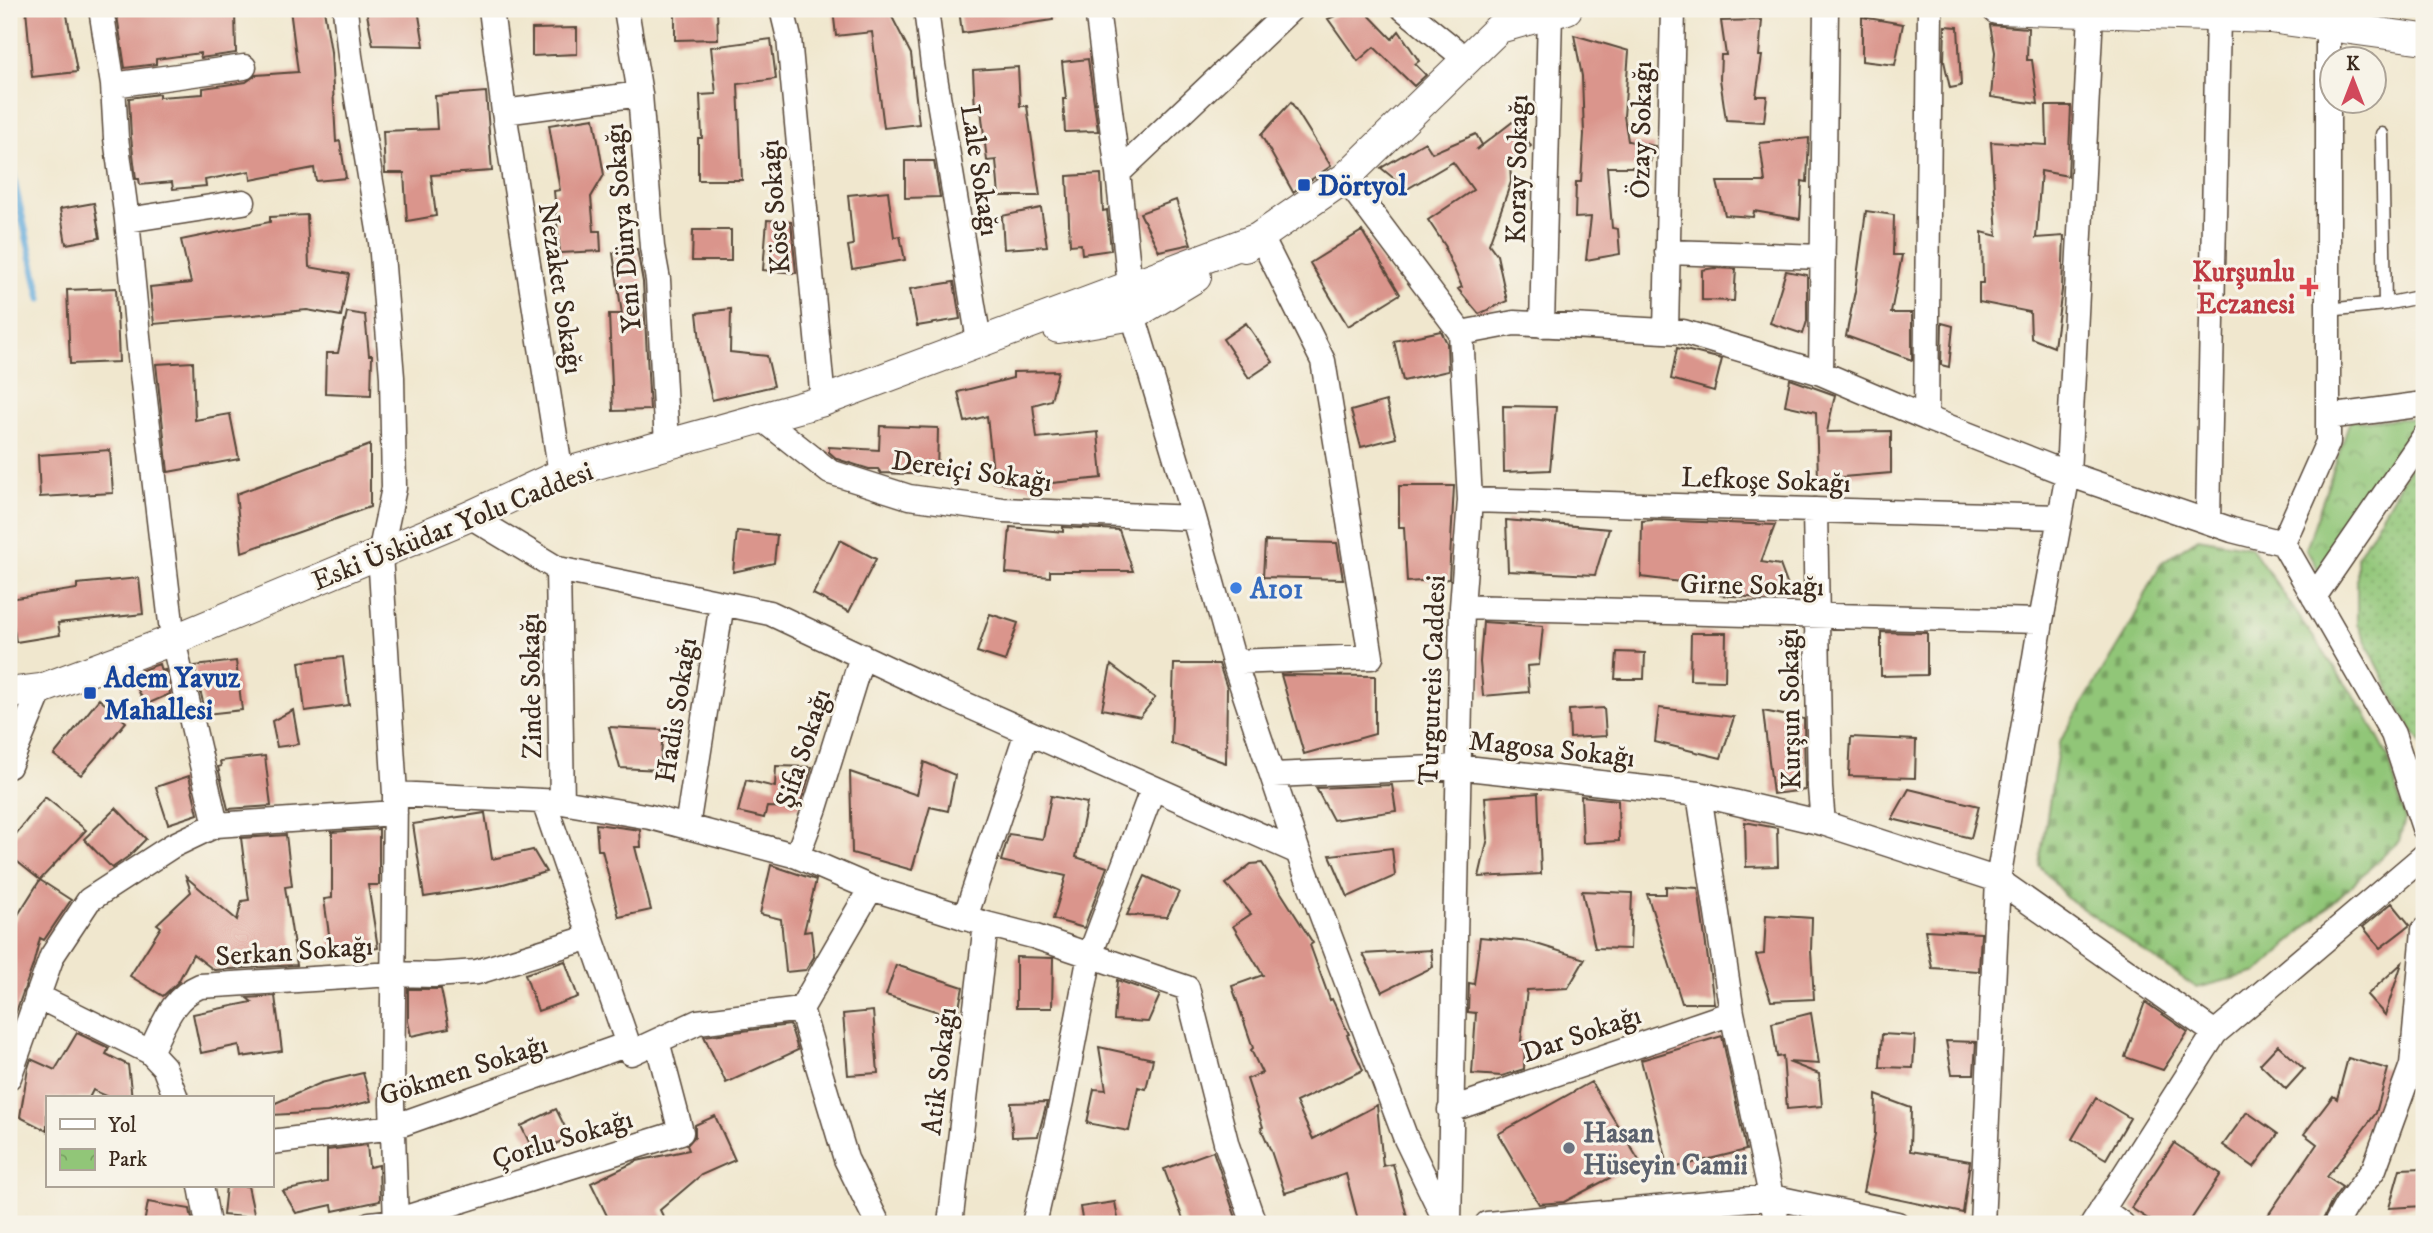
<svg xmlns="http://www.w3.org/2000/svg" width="2433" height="1233" font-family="'IM FELL DW Pica',serif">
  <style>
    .built { fill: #f0d6bc }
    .grass { fill: url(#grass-dots); stroke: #66784b; stroke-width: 2 }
    .cemetery { fill: url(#cemetery-stones); stroke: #66784b; stroke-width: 2 }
    .park { fill: url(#park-crowns); stroke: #66784b; stroke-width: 2 }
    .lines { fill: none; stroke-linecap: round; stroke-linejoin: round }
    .stream { stroke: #65acdc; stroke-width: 7 }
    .building { fill: #da958c }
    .service-casing { stroke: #564638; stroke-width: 15 }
    .minor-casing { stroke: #564638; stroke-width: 27 }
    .tertiary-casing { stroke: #564638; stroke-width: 32 }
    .service { stroke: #fff; stroke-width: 12 }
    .minor { stroke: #fff; stroke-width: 24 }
    .tertiary { stroke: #fff; stroke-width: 30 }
    .transit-dot { fill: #1a4fb4; stroke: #f7f3e8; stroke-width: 2.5 }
    .health-dot { fill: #e0444e; stroke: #f7f3e8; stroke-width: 2.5 }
    .shop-dot { fill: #3f7fe0; stroke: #f7f3e8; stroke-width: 2.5 }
    .worship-dot { fill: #6b7280; stroke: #f7f3e8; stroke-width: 2.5 }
    .labels { text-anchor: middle; stroke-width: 6; stroke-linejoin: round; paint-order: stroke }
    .street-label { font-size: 28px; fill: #3b2a1e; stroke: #f7f3e8 }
    .transit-label { font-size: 28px; font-weight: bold; fill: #164399; stroke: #f7f3e8; text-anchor: start }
    .health-label { font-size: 28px; font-weight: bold; fill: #be3a42; stroke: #f7f3e8; text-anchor: end }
    .shop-label { font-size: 28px; font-weight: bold; fill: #366cbe; stroke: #f7f3e8; text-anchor: start }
    .worship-label { font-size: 28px; font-weight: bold; fill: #5b616d; stroke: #f7f3e8; text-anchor: start }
  </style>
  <defs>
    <pattern id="grass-dots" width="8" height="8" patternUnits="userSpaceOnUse" patternTransform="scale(1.75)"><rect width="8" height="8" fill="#91c678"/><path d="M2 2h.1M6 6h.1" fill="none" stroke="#78a162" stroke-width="1.8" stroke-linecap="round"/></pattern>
    <pattern id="cemetery-stones" width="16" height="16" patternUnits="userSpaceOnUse" patternTransform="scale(1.75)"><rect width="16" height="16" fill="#91c678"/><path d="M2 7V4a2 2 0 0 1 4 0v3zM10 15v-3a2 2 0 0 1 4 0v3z" fill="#78a162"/></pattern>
    <pattern id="park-crowns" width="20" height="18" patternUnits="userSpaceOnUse" patternTransform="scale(1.75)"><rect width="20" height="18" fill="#91c678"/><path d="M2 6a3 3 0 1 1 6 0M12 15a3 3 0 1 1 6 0" fill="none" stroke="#78a162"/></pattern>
  </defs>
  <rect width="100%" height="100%" fill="#f7f3e8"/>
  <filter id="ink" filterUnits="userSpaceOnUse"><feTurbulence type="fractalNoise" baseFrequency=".0143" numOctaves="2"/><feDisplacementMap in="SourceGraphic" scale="14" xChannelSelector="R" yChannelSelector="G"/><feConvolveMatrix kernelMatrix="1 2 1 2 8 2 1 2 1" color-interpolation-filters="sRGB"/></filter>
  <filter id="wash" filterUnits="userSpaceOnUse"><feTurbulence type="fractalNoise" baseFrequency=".00686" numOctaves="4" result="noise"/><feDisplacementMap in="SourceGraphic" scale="28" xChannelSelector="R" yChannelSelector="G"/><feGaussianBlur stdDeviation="1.57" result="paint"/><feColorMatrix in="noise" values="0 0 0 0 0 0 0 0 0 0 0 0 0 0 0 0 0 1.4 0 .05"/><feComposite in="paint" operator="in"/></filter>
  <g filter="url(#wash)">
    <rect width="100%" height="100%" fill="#f0e7ce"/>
    <path class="built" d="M1765,1208L1768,1224H1606Z"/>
    <path class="grass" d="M2424,443V747L2402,714L2357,624V558Z"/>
    <path class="cemetery" d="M2198,538L2251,547L2363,709L2388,756L2405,819L2399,841L2258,972L2197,988L2067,898L2039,865L2059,743L2131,624L2161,563Z"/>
    <path class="park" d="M2424,418L2320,573L2306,549L2350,421Z"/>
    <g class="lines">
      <path class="stream" d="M9,147L15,186L41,299"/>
    </g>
    <g id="blocks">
      <path class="building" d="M26,9H66L77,72L32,77Z
        M116,9H213V13H235L236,53L201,58L200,53L156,59V64L125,68Z
        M290,9H324L331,52L336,142L340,141L346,178L316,181L314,168L251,180L250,171L205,180L206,186L173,189L172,182L140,185L139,179H136L131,137L129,98L159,94V97L203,94V88L246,82L256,75L298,72Z
        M366,9H418L424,46L373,45Z
        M675,9H717L718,39L675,40Z
        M833,9H888L911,54L919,124L884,128L872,32L836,36Z
        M959,9H1052L1053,20L962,33Z
        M1351,9H1363L1392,39L1399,31L1419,61L1415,64L1426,75L1414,86L1374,47L1358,61L1328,19Z
        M1862,17L1903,24L1895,65L1862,61Z
        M1762,20L1759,56H1762L1756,96H1767L1764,122L1726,120L1720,79L1721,55H1726L1721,21Z
        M1990,25L2028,28L2027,60H2032L2038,104L1991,97L1995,52Z
        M1945,26L1958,27L1961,86L1950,88L1944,61Z
        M577,28V54L532,56V29Z
        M1574,35L1629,51L1624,116L1628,141L1655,146L1647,172L1633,167H1607L1612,228L1618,229L1620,254L1586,260L1591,217L1575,218L1576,182H1581L1584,134L1582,76Z
        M771,39L776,79L738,84L742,180H698V138H702L700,95L716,94L711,47Z
        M1088,59L1098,131L1065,132L1063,99H1066L1062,62Z
        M1018,67L1020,106H1027L1040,196H999L996,160L987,161L981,109L975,110L973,70Z
        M486,92L492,171L431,175L436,216L407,221L404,173H385L383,131L437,129L435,96Z
        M1291,102L1331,166L1293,192L1261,135Z
        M2046,106H2071L2068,176L2041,171L2036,238L2064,236L2062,290L2054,347L2031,338L2030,312L1979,302V283H1983L1982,232L1997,236L1991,142L2047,145Z
        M594,118L604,175L591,197L594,231H600L601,251L560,253L554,191L560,190L549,125Z
        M1515,120L1531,146L1510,161L1511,182L1489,244L1497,255L1507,301L1479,314L1458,289L1462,287L1445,249L1446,247L1428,220L1473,190L1453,162L1407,189L1381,168L1425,142L1432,153L1476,134L1482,145L1476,150Z
        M1809,138L1807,182L1802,181L1800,219L1754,211L1753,217L1725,215L1717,182H1765L1760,143Z
        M905,161H934L940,197L905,198Z
        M1101,174L1103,211L1107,210L1111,250L1082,254L1081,244L1070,245L1067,176Z
        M888,191L894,237L900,236L905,260L852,269L848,246L853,245L848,195Z
        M1176,200L1191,244L1159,251L1140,213Z
        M94,203L100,238L66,244L60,209Z
        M1041,208L1047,246L1004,249L1002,216Z
        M1866,211L1894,215L1893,255H1902L1891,313H1912V360L1846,336L1855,291Z
        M307,215L309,267L349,274L341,316L307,310L154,324L150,287L191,283L181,240L270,222V217Z
        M767,220L791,222L796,273L763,270Z
        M693,230H731V261H692Z
        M1362,231L1400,294L1348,326L1310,263Z
        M637,249L643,282L650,410L613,411L609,314H622L613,253Z
        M1714,268L1736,269L1734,301L1702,300V270Z
        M1786,271L1807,275V321L1803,334L1770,323Z
        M954,282L960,319L917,326L910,289Z
        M116,288L119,362L70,364L67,290Z
        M731,309L730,352L767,356L774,386L712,400L701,350L697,313Z
        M347,312L365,315L369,355H372L371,395L325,393L326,353H338Z
        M1246,323L1273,362L1249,378L1223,339Z
        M1942,323L1953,326L1949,367L1941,365Z
        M1441,331L1447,343L1448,371L1403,381L1394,341Z
        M1677,348L1722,359L1714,391L1671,379Z
        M193,362L195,420L230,414L239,459L168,472L156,364Z
        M1058,371L1051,400L1033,405L1037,438L1098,432L1102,478L1042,484L1043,490L994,482L987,416L965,422L958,392L1013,378V372Z
        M1790,379L1835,395L1827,432L1891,431V473L1818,479L1816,412L1785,405Z
        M1386,401L1396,438L1361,447L1351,411Z
        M1503,406L1556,407L1550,470L1504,472Z
        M880,426L938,428L937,475L881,473L878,469H869L837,459L829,452V447L879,450Z
        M370,445V507L242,552L236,494Z
        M110,450L113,493L40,497L38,455Z
        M1399,486H1454L1449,579L1407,582L1404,527H1399Z
        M1506,520L1609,529L1595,575L1508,571Z
        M1653,520L1775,525L1761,562L1780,565L1793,600L1720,595L1721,587L1641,577L1642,521Z
        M1010,527L1063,532V527L1119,530L1133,571H1050V577L1006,573Z
        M737,531L777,535L774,563L733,572Z
        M840,540L876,559L849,612L813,594Z
        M1265,541L1337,543L1343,579L1263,577Z
        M139,578L143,614L58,623L60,635L16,642L9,599L77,589V584Z
        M990,614L1018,623L1005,661L977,652Z
        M1483,622L1543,626L1539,665L1527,666L1529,692L1483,696L1480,662Z
        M1881,632L1927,633V675L1881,676Z
        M1691,633H1726L1725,681L1690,680Z
        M1617,652L1645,653L1644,679H1615Z
        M343,657L349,705L305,711L299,662Z
        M236,661L242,710L206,714L194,666Z
        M159,664L161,671L165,670L170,694L145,705L131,674Z
        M1174,664H1219L1227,688L1226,763L1171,743Z
        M1111,665L1155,698L1140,717L1102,709Z
        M1281,675L1375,676V734L1304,754Z
        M99,699L126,722L81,775L54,755Z
        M1604,708L1606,736L1570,738L1569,710Z
        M1659,708L1734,717L1721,758L1655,742Z
        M293,710L299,744L277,747L272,721Z
        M1763,711L1804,719L1805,790L1773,794Z
        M609,727L663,730L660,770L620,768Z
        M1851,737L1916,740L1915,778L1849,776Z
        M265,756L271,806L228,809L218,767L221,766L220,761Z
        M924,762L955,775L948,811L930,807L912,870L852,853L850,772L917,795Z
        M776,766L812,767L799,808L767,807L764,818L738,812L746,780L775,787Z
        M189,776L198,814L168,824L156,787Z
        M1392,785L1396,811L1333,820L1316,788Z
        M1909,789L1979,806L1971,838L1892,819Z
        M1538,793L1541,874L1479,877L1488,838L1485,797Z
        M1051,796L1087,803L1076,857L1107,867L1084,928L1053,919L1066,876L1001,861L1009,834L1043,839Z
        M1581,796L1618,800L1619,841L1583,843Z
        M45,797L86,830L40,880L9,855V843Z
        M116,808L146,839L129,856L112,868L84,839Z
        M485,813L492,859L533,850L546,872L496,886L424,897L413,824Z
        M1745,822L1777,828L1778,866L1746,867Z
        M596,824L640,830L641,847H635L651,910L619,917L602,850H598Z
        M379,829V885H368L378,948L332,955L324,899L332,898V832Z
        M286,835L292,886L285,887L297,965L214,970L193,954L178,982L163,996L130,976L161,927L157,924L191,892L186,877L237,920L242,901L249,900L241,838Z
        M1392,848L1395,876L1348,897L1330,855Z
        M1262,863L1313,943L1310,945L1330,1000L1332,999L1349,1034L1347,1035L1363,1070L1296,1102L1313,1139L1377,1105L1383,1166L1393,1164L1409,1224H1359L1346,1174L1285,1193L1271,1151L1261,1128L1263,1127L1247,1079L1262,1073L1251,1050L1253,1048L1232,986L1263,975L1233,926L1251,914L1226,884L1251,864Z
        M771,865L816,880L804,932L811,931L814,957L806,970L786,972L781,919L760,914Z
        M1145,876L1179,892L1167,917L1127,915Z
        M40,880L71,900L44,940L40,938L33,965L12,1023L9,1022V929Z
        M1666,886L1698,888L1714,1003H1682L1647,894H1666Z
        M1582,891L1632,893L1630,949L1595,948Z
        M2392,903L2410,925L2380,948L2363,927Z
        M1766,915L1812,918L1811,951L1814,999L1771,1001L1756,955L1764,954Z
        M1925,930L1981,933L1979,971L1932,968Z
        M1480,937L1530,942L1585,959L1568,988L1527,990L1521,1041L1525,1042L1524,1069L1502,1076L1472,1074L1476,1013L1468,1012L1469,983L1474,984Z
        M1431,950L1433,967L1382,992L1363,954Z
        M1016,957L1053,958L1052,1008H1016Z
        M565,961L578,997L538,1011L525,974Z
        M2402,963L2385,1015L2367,995Z
        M896,965L963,987L957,1018L886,995Z
        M1117,980L1160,995L1148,1022L1114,1020Z
        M408,989H441L449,1028L411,1036L408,1021Z
        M275,996L282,1051L241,1057L239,1045L201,1053L193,1014L252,1002L247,998Z
        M2145,1002L2188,1032L2163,1070L2125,1057Z
        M873,1011L878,1073L848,1075L843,1014Z
        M1811,1013L1819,1064L1788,1062L1819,1074L1822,1106L1787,1109L1783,1056L1777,1057L1772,1023Z
        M790,1025L798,1050L726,1083L704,1036Z
        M77,1033L109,1048L106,1054L128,1065L132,1098H111L93,1090L89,1098H47V1131L20,1117L28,1068L31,1059L55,1070Z
        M1882,1034L1915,1036L1913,1068L1880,1067Z
        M1722,1036L1746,1150L1669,1169L1641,1060Z
        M1946,1041L1976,1042L1974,1074H1952Z
        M2278,1045L2304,1069L2286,1089L2260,1064Z
        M1099,1047L1153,1059L1146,1089L1138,1087L1129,1131L1087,1123L1094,1089L1106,1090Z
        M2348,1058L2388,1069L2376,1113L2327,1177L2342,1187L2333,1199L2321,1224H2262L2317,1144L2304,1134L2333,1096L2337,1099Z
        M363,1073L371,1101L327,1112L271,1115V1105L321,1083Z
        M1591,1082L1640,1162L1564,1202L1539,1204L1498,1134Z
        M1876,1095L1911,1108L1910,1151L1970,1161L1963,1213L1863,1192L1875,1134Z
        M2096,1098L2130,1118L2106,1159L2072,1139Z
        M1047,1102L1038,1136L1012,1137L1011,1103Z
        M556,1109L570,1137L535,1154L521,1126Z
        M2247,1112L2278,1134L2254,1167L2223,1145Z
        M715,1116L735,1160L701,1175L660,1210L664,1218L652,1224H611L591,1183L637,1161L689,1150L687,1145L695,1136V1125Z
        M2174,1143L2221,1174L2188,1224H2156L2131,1208Z
        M367,1145L369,1167L379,1165L380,1201L333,1211L332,1205L296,1213L283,1191L327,1182V1150Z
        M1213,1151L1238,1224H1185L1164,1169Z
        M2424,1168V1206L2389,1208L2400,1169Z
        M226,1186H248L255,1218L223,1215Z
        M148,1202L190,1209L193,1224H144Z
        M1115,1202L1119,1224H1083L1080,1207Z"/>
    </g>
  </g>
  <g filter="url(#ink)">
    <use href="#blocks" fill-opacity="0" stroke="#564638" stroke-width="2"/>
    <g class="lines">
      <g class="service-casing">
        <path id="service" d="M2382,134L2385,304
          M2328,310L2385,304L2424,296"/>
      </g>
      <g class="minor-casing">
        <path id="minor" d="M101,9L113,85L116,138L127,220L140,357L173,640L216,825
          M345,9L350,56L381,242L392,377L394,488L380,554L395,794L392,1103L396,1224
          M491,9L504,112L561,474
          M626,9L640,94L652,247L658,280L667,444
          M782,9L789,38L823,401
          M926,9L933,65L979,341
          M1097,9L1118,173L1133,315L1194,518L1234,662L1298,852L1406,1139L1447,1224
          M1404,9L1467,60
          M113,85L244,67
          M504,112L640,94
          M1118,173L1291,9
          M1345,178L1461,333L1470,500L1462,607L1449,1223
          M127,220L243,202
          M1667,252L1823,257
          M1542,325L1550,14
          M1666,331L1673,9
          M1461,333L1514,323L1683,332L1821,373L1926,418L2068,474L2232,530L2283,543L2328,442V27
          M1821,373L1826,9
          M2328,417L2424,404
          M1926,418L1930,9
          M763,419L830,472L909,497L1003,510L1194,518
          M1470,500L2059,517
          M1815,510L1820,788L1823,823
          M470,516L558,569L770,613L942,694L1298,852
          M2208,522L2218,16
          M2283,543L2393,734L2424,828
          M558,569L562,802
          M2314,597L2424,437
          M1462,607L2041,621
          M1234,662L1371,657L1323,361L1261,237
          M9,766L41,689
          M1273,775L1458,767L1699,794
          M395,794L562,802L650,817L797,856L871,888L986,924L1033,936L1187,988L1227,1146L1254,1224
          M544,802L631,1053L698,1022L801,1009L871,888
          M687,827L722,603
          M797,856L815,808L862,656
          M965,918L1027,732
          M37,996L150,1052L164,1067L176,1098
          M801,1009L846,1159L878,1224
          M150,1052C164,1025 171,998 200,986L393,974L434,975L477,972L591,937
          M9,1077L52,956L89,900L172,846L216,825L395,813
          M1450,1110L1732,1013
          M271,1142L393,1127L628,1044
          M201,1186L208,1224
          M2102,1209L2122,1224
          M370,1224L396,1221L681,1132L657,1041
          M950,1224L986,924
          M1034,1224L1062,1101L1090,955L1153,788
          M1487,1224L1772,1197L1897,1224
          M1777,1224L1732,1013L1699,794L1823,823L1998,880L2215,1033
          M1982,1224L1998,880L2041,621L2068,474L2091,12
          M2093,1224L2215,1033L2424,856
          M2336,1224L2346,1206L2374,1169L2412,1065L2424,930"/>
      </g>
      <g class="tertiary-casing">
        <path id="tertiary" d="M1997,9L2270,18L2424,39
          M1245,247L1345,178L1499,28L1567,9
          M1058,328L1133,315L1196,277
          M9,693L41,689L173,640L470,516L561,474L823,401L1261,237"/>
      </g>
      <use href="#service" class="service"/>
      <use href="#minor" class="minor"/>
      <use href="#tertiary" class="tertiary"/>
    </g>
  </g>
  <g class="transit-dot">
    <rect x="1297" y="178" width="14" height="14" rx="3.5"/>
    <rect x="83" y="686" width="14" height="14" rx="3.5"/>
  </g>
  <path class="health-dot" d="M2305.5 276.5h7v7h7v7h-7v7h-7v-7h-7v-7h7z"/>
  <circle class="shop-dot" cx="1236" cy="588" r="7"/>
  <circle class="worship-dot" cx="1569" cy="1148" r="7"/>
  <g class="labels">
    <g class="street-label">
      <text transform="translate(1640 130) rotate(-89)" y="10">Özay Sokağı</text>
      <text transform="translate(1516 169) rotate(-89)" y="10">Koray Sokağı</text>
      <text transform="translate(981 170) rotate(81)" y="10">Lale Sokağı</text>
      <text transform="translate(774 207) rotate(-95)" y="10">Köse Sokağı</text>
      <text transform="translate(622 228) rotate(-95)" y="10">Yeni Dünya Sokağı</text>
      <text transform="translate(562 288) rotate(81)" y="10">Nezaket Sokağı</text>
      <text transform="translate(972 470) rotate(8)" y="10">Dereiçi Sokağı</text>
      <text transform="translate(1766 479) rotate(2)" y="10">Lefkoşe Sokağı</text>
      <text transform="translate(452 525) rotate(-22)" y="10">Eski Üsküdar Yolu Caddesi</text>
      <text transform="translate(1752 584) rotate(1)" y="10">Girne Sokağı</text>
      <text transform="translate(1431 680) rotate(-88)" y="10">Turgutreis Caddesi</text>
      <text transform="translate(530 686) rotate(-91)" y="10">Zinde Sokağı</text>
      <text transform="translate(1789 709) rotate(-91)" y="10">Kurşun Sokağı</text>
      <text transform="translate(675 710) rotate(-81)" y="10">Hadis Sokağı</text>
      <text transform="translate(802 748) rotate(-72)" y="10">Şifa Sokağı</text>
      <text transform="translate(1552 748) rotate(6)" y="10">Magosa Sokağı</text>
      <text transform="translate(294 950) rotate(-4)" y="10">Serkan Sokağı</text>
      <text transform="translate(1581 1033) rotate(-19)" y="10">Dar Sokağı</text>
      <text transform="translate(463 1069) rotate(-18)" y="10">Gökmen Sokağı</text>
      <text transform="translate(938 1071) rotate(-83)" y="10">Atik Sokağı</text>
      <text transform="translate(562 1138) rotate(-17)" y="10">Çorlu Sokağı</text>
    </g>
    <g class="transit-label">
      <text x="1318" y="195">Dörtyol</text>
      <text x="104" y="687">Adem Yavuz<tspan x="104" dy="32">Mahallesi</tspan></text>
    </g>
    <g class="health-label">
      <text x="2295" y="281">Kurşunlu<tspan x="2295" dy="32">Eczanesi</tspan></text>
    </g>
    <g class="shop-label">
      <text x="1250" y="598">A101</text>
    </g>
    <g class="worship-label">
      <text x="1583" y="1142">Hasan<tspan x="1583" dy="32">Hüseyin Camii</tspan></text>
    </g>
  </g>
  <rect width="2433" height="1233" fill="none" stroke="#f7f3e8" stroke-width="35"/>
  <rect x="46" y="1096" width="228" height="91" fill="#f7f3e8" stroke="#aca397" stroke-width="2"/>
  <rect x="60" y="1119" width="35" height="10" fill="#ffffff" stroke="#aca397" stroke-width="2"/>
  <text x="108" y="1132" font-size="21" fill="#3b2a1e">Yol</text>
  <rect x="60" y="1149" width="35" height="21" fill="url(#park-crowns)" stroke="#aca397" stroke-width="2"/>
  <text x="108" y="1166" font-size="21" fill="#3b2a1e">Park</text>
  <g transform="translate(2353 80)"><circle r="33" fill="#f7f3e8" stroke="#aca397" stroke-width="2"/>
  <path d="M0-5L12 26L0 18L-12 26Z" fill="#d1495b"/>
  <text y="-10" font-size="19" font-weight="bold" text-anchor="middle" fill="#3b2a1e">K</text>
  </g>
</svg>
